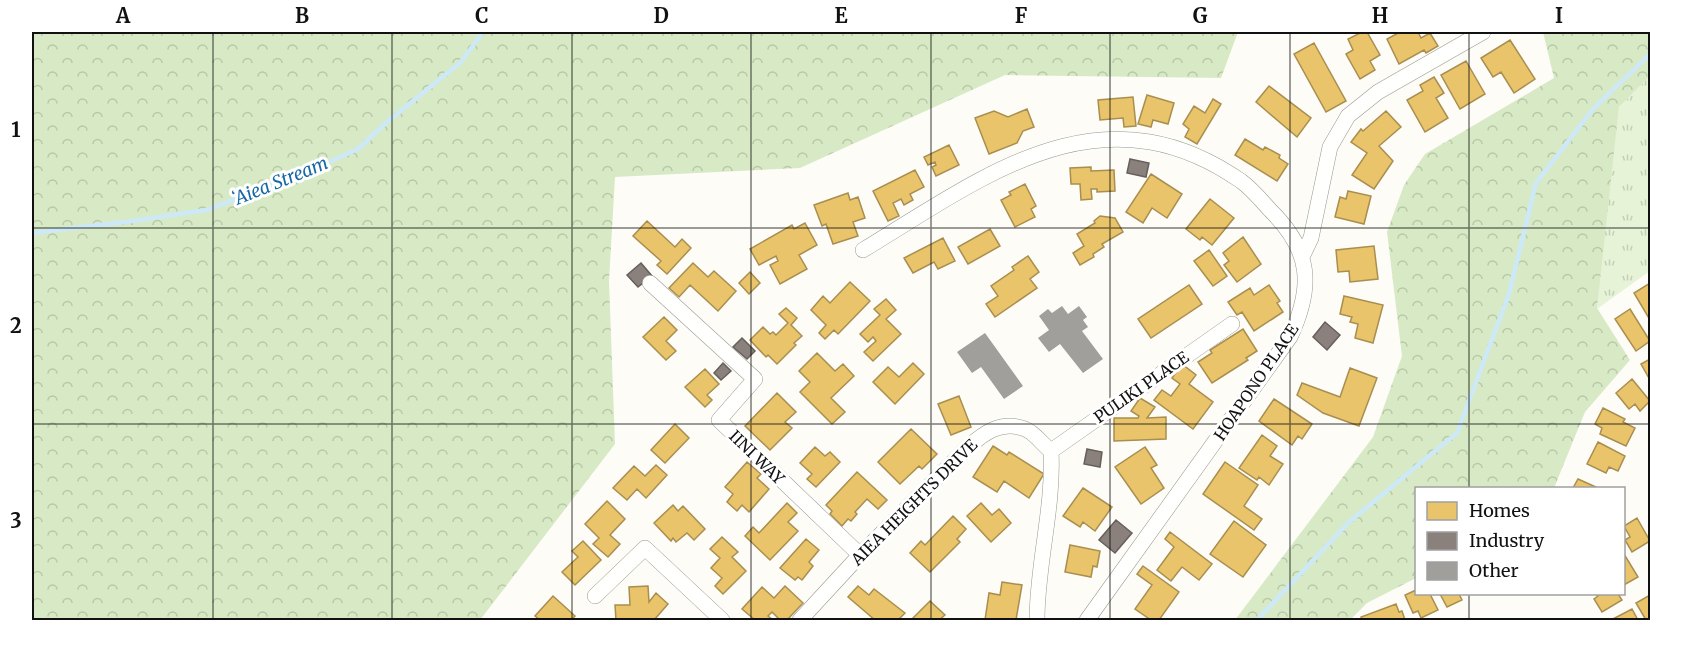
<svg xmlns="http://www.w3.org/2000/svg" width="1682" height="652" font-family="Merriweather,serif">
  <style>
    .grass { fill: url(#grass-tufts) }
    .forest { fill: url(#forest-crowns) }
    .homes { fill: #e9c46a; stroke: #a88e4f; stroke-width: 1.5 }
    .industry { fill: #8a817c; stroke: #665f5c; stroke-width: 1.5 }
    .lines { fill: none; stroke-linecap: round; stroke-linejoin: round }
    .stream { stroke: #cde8f7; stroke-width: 4.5 }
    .building { fill: #a19f9c }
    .minor-casing { stroke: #979795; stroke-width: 16 }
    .minor { stroke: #fffffe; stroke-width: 15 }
    .grid { fill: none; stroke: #111; stroke-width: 1.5; stroke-opacity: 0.55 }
    .labels { text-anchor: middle; stroke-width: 6; stroke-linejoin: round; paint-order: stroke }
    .street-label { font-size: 16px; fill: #111; stroke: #fff }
    .water-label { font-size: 18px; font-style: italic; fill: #1768a6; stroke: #fff }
    .neatline { fill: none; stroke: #111; stroke-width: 2 }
    .grid-label { font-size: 20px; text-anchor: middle; font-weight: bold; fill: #111 }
  </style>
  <defs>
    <pattern id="grass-tufts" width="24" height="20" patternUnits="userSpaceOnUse" patternTransform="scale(1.5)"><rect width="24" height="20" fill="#e7f3d7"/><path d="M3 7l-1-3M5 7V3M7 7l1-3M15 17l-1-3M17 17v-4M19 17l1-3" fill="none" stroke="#c5cfb8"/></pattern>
    <pattern id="forest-crowns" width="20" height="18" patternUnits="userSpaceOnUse" patternTransform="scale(1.5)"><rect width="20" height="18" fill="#d8eac5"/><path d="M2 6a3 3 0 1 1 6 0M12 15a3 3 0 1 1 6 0" fill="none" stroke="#b8c8a8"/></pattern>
  </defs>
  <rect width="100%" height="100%" fill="#fdfcf7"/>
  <path class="grass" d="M1650,76V271L1597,309L1603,237L1619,107Z"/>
  <path class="forest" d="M32,32H1238L1221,78L1005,75L800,168L615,177L609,281L615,444L480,620H32Z
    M1543,32H1650V76L1619,107L1597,308L1630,360L1585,412L1554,488H1416V578L1367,603L1350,620H1235L1373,437L1402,356L1387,232L1404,185L1425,154L1554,78Z"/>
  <path class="homes" d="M1362,32H1367L1380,55L1370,61L1375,70L1360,79L1346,54L1353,50L1348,39Z
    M1400,32H1418L1421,38L1430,33L1438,46L1426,53L1424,50L1399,64L1387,39Z
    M1510,40L1535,79L1514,93L1501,72L1493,77L1481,58Z
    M1314,43L1346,101L1326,112L1294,54Z
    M1466,61L1485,94L1460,109L1441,75Z
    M1434,77L1444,93L1436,98L1448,118L1425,132L1407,100L1423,91L1420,85Z
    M1269,86L1311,118L1297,137L1256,102Z
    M1147,95L1174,103L1168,124L1153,120L1151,127L1138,124Z
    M1133,97L1136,126L1124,127L1123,118L1100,120L1098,100Z
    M1213,99L1221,104L1197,144L1185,137L1189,129L1183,124L1194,106L1205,113Z
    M1027,109L1034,127L1023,131L1017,143L989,154L975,118L994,111L1008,117Z
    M1386,111L1401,127L1379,146L1393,161L1374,189L1352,175L1367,153L1351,142L1361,129L1363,131Z
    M1245,139L1263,150L1265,147L1280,155L1279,158L1288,164L1277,181L1235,155Z
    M949,145L959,165L936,176L932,167L936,165L935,162L928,165L924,157Z
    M1091,167V171L1114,170L1115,191L1097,192V189H1091L1092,199L1081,200L1080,184H1071L1070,168Z
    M915,170L924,187L910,194L913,200L904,205L901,199L893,203L899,216L888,221L873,191Z
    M1151,174L1182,194L1167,218L1152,208L1143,223L1126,212Z
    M1025,184L1036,206L1031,209L1035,217L1015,227L1001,200L1011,195L1009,192Z
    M1348,191L1371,196L1364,224L1335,217L1340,197L1346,199Z
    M848,193L850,200L858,197L865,218L853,222L858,236L833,244L826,224L822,226L814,205Z
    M1210,199L1234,218L1212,245L1202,237L1200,240L1186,229Z
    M1100,216L1115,218L1123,232L1102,244L1104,247L1093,254L1094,257L1080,265L1073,253L1084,246L1077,234L1095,223L1094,221Z
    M647,221L675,247L682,239L691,248L667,274L657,265L661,261L633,236Z
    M805,223L817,245L799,255L807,269L780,284L770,265L778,261L776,256L759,265L750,249L792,225L794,229Z
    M990,229L1000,246L968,264L958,247Z
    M1243,237L1261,264L1237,282L1224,265L1229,261L1223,253Z
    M943,238L955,261L938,269L934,262L913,273L904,258Z
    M1374,246L1378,279L1350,282L1349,271L1338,272L1336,250Z
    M1209,250L1227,276L1213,286L1194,261Z
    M1028,256L1039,272L1030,279L1037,288L995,317L986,304L998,296L991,286L1014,270L1012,267Z
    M693,263L708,277L714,271L736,291L718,311L690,285L679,297L669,288Z
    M750,272L760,283L749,294L739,283Z
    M850,282L870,301L838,334L834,330L825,339L819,333L826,325L811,310L823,296L830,303Z
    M1650,283V320L1634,293Z
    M1189,285L1202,304L1151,338L1138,319Z
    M1269,285L1280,301L1277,303L1283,312L1254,331L1242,312L1237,315L1228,302L1250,288L1254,295Z
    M1344,296L1383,305L1373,343L1355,338L1358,324L1350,322L1352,317L1340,314Z
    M886,299L896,310L886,319L901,334L873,361L864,352L876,341L873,337L868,342L860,334L880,315L874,309Z
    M786,308L797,318L791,325L802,336L794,343L796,345L777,364L768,355L766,357L750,340L763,327L770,334L773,332L776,335L788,323L779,314Z
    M1630,309L1650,341L1636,351L1615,319Z
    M664,317L677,330L666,341L676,351L666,360L643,337Z
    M1243,329L1257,351L1246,358L1248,360L1212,383L1198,362L1212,353L1210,350Z
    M817,353L835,371L843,364L854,376L831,398L845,412L832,424L800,392L810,382L799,371Z
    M1650,359V380L1641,364Z
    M913,363L924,374L895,404L873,382L888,367L899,377Z
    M1182,364L1196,375L1189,384L1213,402L1193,429L1154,400L1162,390L1171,396L1180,384L1172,378Z
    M1350,368L1377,378L1359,426L1323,413L1297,395L1302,383L1340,397Z
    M705,369L719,384L707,395L712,400L705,407L685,387Z
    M1632,379L1650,401L1640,411L1635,404L1629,409L1616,393Z
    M777,393L796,412L785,422L792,428L770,450L745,426Z
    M959,396L971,427L951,435L938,404Z
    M1140,398L1155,407L1147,418L1166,417V439L1114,441V418H1138L1139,416L1131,411Z
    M1274,399L1312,424L1302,439L1298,436L1292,445L1259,421Z
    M1603,408L1625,419L1623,422L1635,428L1626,446L1600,434L1602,428L1595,424Z
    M675,424L689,438L665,463L651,450Z
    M911,429L937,454L922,469L919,466L900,484L878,462Z
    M1262,435L1277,446L1270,456L1283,464L1269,485L1259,477L1257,480L1239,468Z
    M1598,442L1625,456L1618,471L1609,467L1606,473L1587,464Z
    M993,446L1007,455L1009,452L1044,474L1029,498L1004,481L997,492L973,477Z
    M815,447L825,456L830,452L840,462L816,487L807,479L812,474L800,463Z
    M1145,447L1157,465L1151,468L1164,488L1141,504L1115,467Z
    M747,462L761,474L757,478L769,489L749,512L742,505L737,511L727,502L733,494L725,487Z
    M1225,462L1258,485L1244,506L1262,519L1254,530L1203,494Z
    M656,465L667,475L646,498L637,489L627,500L613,488L634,466L645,476Z
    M857,472L887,500L878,509L867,499L855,512L857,514L851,521L848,519L842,526L830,514L832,511L826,505Z
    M1578,479L1598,488H1573Z
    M1083,488L1112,507L1095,531L1083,522L1080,527L1063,516Z
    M607,501L625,519L610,535L620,544L608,557L593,544L599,538L585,524Z
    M787,503L797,513L788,522L798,531L770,560L745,536L753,527L759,533Z
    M981,503L992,515L999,509L1011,523L991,542L967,516Z
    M673,505L678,511L683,506L705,529L694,540L687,533L676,542L673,538L671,541L654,523Z
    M953,516L966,529L957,539L960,542L930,572L910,553L921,541L925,545Z
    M1637,518L1650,541L1632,552L1625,540L1630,537L1624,526Z
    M1234,521L1266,545L1243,577L1210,554Z
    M1170,532L1212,564L1199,580L1182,567L1171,581L1157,570L1174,547L1165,539Z
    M722,537L738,552L732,557L746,571L723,594L715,586L722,578L711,568L720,558L710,549Z
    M806,539L819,550L809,562L813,566L802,580L798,577L795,580L780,568Z
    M583,541L601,560L575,585L562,572L578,557L572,551Z
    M1070,545L1100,551L1097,567L1093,566L1091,577L1065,572Z
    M1624,554L1638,577L1624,585Z
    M1143,566L1179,592L1159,620H1151L1135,609L1152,585L1137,574Z
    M1002,582L1022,585L1016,620H985L989,593L1000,595Z
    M648,586L649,602L656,593L668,604L654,620H616L615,605H630L629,587Z
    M785,586L803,603L787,620H780L772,612L768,616L773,620H755L742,609L762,587L774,598Z
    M858,586L869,595L874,589L905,613L898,620H875L848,597Z
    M1416,590V594H1430L1438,610L1421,618L1418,611L1413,613L1405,595Z
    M1440,594H1459L1462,600L1447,607Z
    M1596,594H1618L1622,600L1602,612L1594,599L1598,596Z
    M1650,595V620H1646L1636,603Z
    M553,596L575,616L571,620H540L535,616Z
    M930,601L945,615L939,620H911Z
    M1396,604L1399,612L1402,611L1405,620H1363L1361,617Z
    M1632,609L1638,620H1611Z"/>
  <path class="industry" d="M1130,159L1149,163L1146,177L1127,173Z
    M641,263L652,276L638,287L627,275Z
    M1325,322L1340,335L1327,350L1313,337Z
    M742,338L755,351L747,359L733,347Z
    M723,363L731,371L721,380L714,373Z
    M1087,449L1102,452L1100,467L1084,464Z
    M1116,520L1132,533L1115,553L1099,540Z"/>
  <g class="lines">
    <path class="stream" d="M32,233L125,222L207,210L309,171L358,149L387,122L461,62L483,32
      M1257,620L1349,522L1457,433L1509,294L1536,183L1593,109L1650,54"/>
  </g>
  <path class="building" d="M1062,306L1068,314L1079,306L1087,317L1083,320L1088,327L1082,331L1103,359L1083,373L1060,344L1049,352L1038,338L1049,330L1039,316L1048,309L1052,313Z
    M985,333L1023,386L1004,399L981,367L972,373L957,352Z"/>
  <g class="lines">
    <g class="minor-casing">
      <path id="minor" d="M863,250C985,176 1101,84 1241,181C1252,189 1261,200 1270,210C1311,250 1314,286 1290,337L1087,620
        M1303,255L1311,238L1330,147L1348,116L1378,92L1483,32
        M650,283L755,379L719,420L860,555
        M1051,451L1232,324
        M595,596L645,548L722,620
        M800,620L860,555L968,447C984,433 1001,420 1025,429C1034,432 1043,445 1051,451C1054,508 1037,564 1037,620"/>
    </g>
    <use href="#minor" class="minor"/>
  </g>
  <path class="grid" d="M213,32V620M392,32V620M572,32V620M751,32V620M931,32V620M1110,32V620M1290,32V620M1469,32V488M32,228H1650M32,424H1650M1469,594V620"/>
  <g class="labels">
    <g class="street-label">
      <text transform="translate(1256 382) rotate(-56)" y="6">HOAPONO PLACE</text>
      <text transform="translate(1141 387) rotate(-35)" y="6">PULIKI PLACE</text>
      <text transform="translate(757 457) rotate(44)" y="6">IINI WAY</text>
      <text transform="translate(914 502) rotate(-45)" y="6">AIEA HEIGHTS DRIVE</text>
    </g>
    <g class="water-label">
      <text transform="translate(281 181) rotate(-22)" y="6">ʻAiea Stream</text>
    </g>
  </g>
  <rect width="1682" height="652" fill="none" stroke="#ffffff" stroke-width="66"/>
  <rect x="1415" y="487" width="210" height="108" fill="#ffffff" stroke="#a0a0a0" stroke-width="1.5"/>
  <rect x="1427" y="502" width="30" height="18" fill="#e9c46a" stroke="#a0a0a0" stroke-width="1.5"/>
  <text x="1469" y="517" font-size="18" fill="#111111">Homes</text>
  <rect x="1427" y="532" width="30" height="18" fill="#8a817c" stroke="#a0a0a0" stroke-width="1.5"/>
  <text x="1469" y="547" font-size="18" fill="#111111">Industry</text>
  <rect x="1427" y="562" width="30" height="18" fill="#a19f9c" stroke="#a0a0a0" stroke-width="1.5"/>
  <text x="1469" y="577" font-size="18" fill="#111111">Other</text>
  <rect x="33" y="33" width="1616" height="586" class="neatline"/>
  <g class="grid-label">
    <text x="123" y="23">A</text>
    <text x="302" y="23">B</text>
    <text x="482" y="23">C</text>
    <text x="661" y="23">D</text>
    <text x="841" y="23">E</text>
    <text x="1021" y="23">F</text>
    <text x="1200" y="23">G</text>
    <text x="1380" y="23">H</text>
    <text x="1559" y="23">I</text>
    <text x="16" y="137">1</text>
    <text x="16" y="333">2</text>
    <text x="16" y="528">3</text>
  </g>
</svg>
